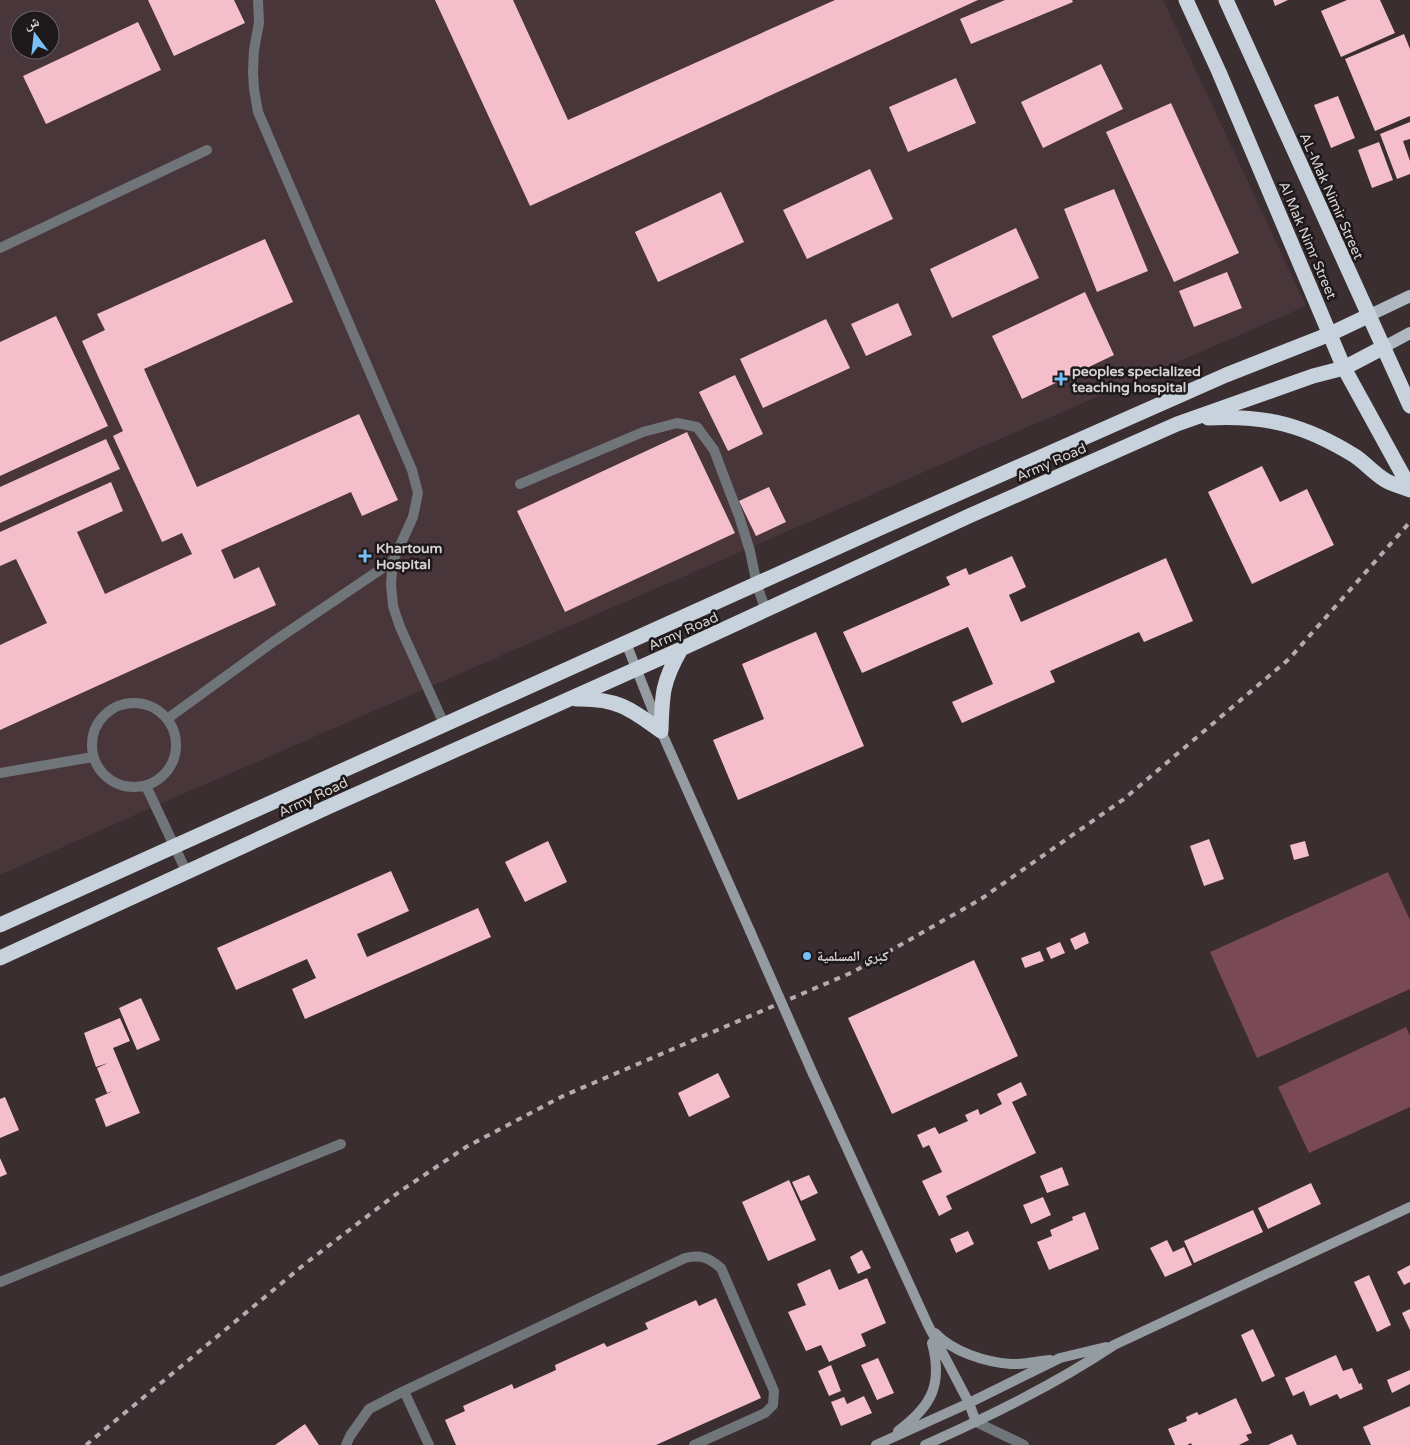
<svg xmlns="http://www.w3.org/2000/svg" width="1410" height="1445" font-family="'Varela Round','Noto Naskh Arabic',sans-serif">
  <style>
    .built { fill: #49363b; fill-rule: evenodd }
    .green { fill: #7a4956 }
    .building { fill: #f5becb }
    .lines { fill: none; stroke-linecap: round; stroke-linejoin: round }
    .lane { stroke: #707579; stroke-width: 10 }
    .street { stroke: #707579; stroke-width: 10 }
    .secondary { stroke: #949ba1; stroke-width: 10 }
    .primary { stroke: #afb8c0; stroke-width: 12 }
    .highway { stroke: #c7d2dc; stroke-width: 15 }
    .rail { stroke: #b4acad; stroke-width: 4; stroke-dasharray: 6 6; stroke-linecap: butt }
    .secondary-bridge { stroke: #949ba1; stroke-width: 10 }
    .poi-dot { fill: #77bff7; stroke: #1d1819; stroke-width: 2 }
    .labels { text-anchor: middle; stroke-width: 5; stroke-linejoin: round; paint-order: stroke }
    .street-label { font-size: 14px; fill: #d9d2d3; stroke: #1d1819 }
    .poi-label { font-size: 14px; font-weight: bold; fill: #d9d2d3; stroke: #1d1819; text-anchor: start }
  </style>
  <rect width="100%" height="100%" fill="#3a2e30"/>
  <path class="built" d="M0,0H1163L1306,306L155,806L0,875ZM20,20H50V50H20Z"/>
  <path class="green" d="M1388,872L1410,920V989L1257,1058L1210,952Z
    M1406,1027L1410,1036V1107L1309,1153L1278,1087Z"/>
  <path class="building" d="M148,0H234L245,23L174,56Z
    M435,0H513L568,120L835,0H978L530,206Z
    M1005,0H1072L1073,2L971,44L960,19Z
    M1273,0H1288L1275,6Z
    M1347,0H1380L1395,33L1341,57L1321,11Z
    M138,22L161,70L46,124L23,76Z
    M1404,34L1410,49V116L1375,131L1345,59Z
    M1101,64L1123,109L1043,148L1021,102Z
    M956,78L976,123L908,152L889,107Z
    M1338,96L1355,138L1331,148L1314,105Z
    M1171,103L1239,253L1174,282L1106,132Z
    M1410,122V139L1403,141L1410,161V174L1397,179L1380,134Z
    M1379,142L1393,180L1372,188L1358,150Z
    M870,169L893,219L807,259L783,210Z
    M1114,189L1148,271L1097,292L1064,209Z
    M721,192L744,242L658,282L635,232Z
    M1016,228L1039,278L952,318L930,269Z
    M265,239L293,302L144,369L197,487L359,414L398,500L362,516L351,492L221,550L234,579L259,567L276,605L0,730V645L47,623L16,559L0,566V532L111,482L123,511L77,532L105,594L192,554L182,533L162,542L113,436L123,431L82,341L105,330L97,314Z
    M1227,272L1242,308L1194,327L1179,291Z
    M1085,292L1114,355L1022,399L992,336Z
    M898,303L912,335L866,356L851,324Z
    M56,316L108,426L0,476V342Z
    M826,319L850,368L763,408L740,359Z
    M735,375L763,434L728,451L699,392Z
    M687,432L735,533L565,612L517,511Z
    M106,439L120,469L0,523V487Z
    M1262,466L1280,502L1307,489L1334,545L1252,584L1208,492Z
    M769,487L786,522L756,536L739,501Z
    M1012,556L1026,587L1009,595L1021,622L1166,558L1193,621L1144,642L1139,632L1050,671L1055,682L962,723L952,702L993,684L968,627L862,673L843,632L950,585L946,577L966,568L969,575Z
    M816,632L864,746L738,800L713,740L764,719L742,664Z
    M1209,839L1224,879L1204,886L1190,846Z
    M548,841L567,882L525,902L505,862Z
    M1305,841L1309,856L1294,860L1290,845Z
    M391,871L409,911L357,934L367,957L478,908L491,937L305,1019L292,989L316,978L307,959L236,990L217,948Z
    M1085,932L1089,943L1075,950L1070,939Z
    M1060,942L1065,953L1051,959L1046,948Z
    M1040,951L1044,961L1025,968L1021,958Z
    M974,960L1018,1056L892,1114L848,1018Z
    M141,998L160,1040L137,1050L119,1008Z
    M120,1018L130,1041L113,1048L140,1113L106,1127L95,1099L113,1091L107,1093L97,1068L108,1063L96,1067L84,1033Z
    M718,1073L730,1097L689,1117L678,1093Z
    M1021,1082L1027,1095L1012,1102L1036,1153L946,1196L952,1209L939,1216L922,1181L942,1172L929,1145L923,1148L917,1135L935,1127L939,1134L968,1121L965,1115L978,1109L980,1115L1002,1104L997,1094Z
    M5,1097L19,1130L0,1138V1099Z
    M0,1158L7,1174L0,1177Z
    M1062,1167L1069,1185L1047,1193L1040,1176Z
    M809,1175L818,1193L801,1201L792,1182Z
    M789,1180L816,1240L768,1261L742,1202Z
    M1311,1183L1321,1204L1268,1229L1258,1208Z
    M1043,1197L1051,1215L1031,1224L1023,1205Z
    M1253,1210L1263,1232L1194,1263L1184,1241Z
    M1085,1212L1099,1249L1049,1270L1037,1242L1052,1236L1050,1230L1073,1220L1072,1217Z
    M968,1231L974,1244L956,1253L950,1239Z
    M1167,1240L1173,1252L1184,1247L1192,1265L1165,1277L1150,1248Z
    M862,1250L871,1268L858,1274L850,1257Z
    M1410,1265V1282L1404,1285L1397,1272Z
    M830,1269L839,1290L867,1278L886,1323L861,1334L866,1346L829,1362L821,1345L806,1351L788,1312L806,1305L797,1284Z
    M1369,1275L1391,1325L1377,1332L1354,1282Z
    M716,1298L761,1398L656,1445H456L445,1420L465,1411L463,1406L512,1384L514,1389L556,1370L555,1365L604,1343L607,1347L648,1329L645,1323L696,1300L699,1306Z
    M1410,1309V1330L1402,1313Z
    M1253,1329L1275,1376L1262,1382L1241,1335Z
    M1336,1355L1343,1371L1352,1368L1359,1384L1361,1383L1363,1389L1340,1399L1337,1394L1310,1406L1304,1391L1293,1396L1285,1378Z
    M878,1358L894,1393L877,1400L861,1365Z
    M831,1365L841,1391L829,1396L818,1371Z
    M1410,1370V1384L1392,1393L1387,1380Z
    M864,1396L872,1413L841,1426L831,1402L844,1397L847,1404Z
    M1236,1398L1252,1433L1246,1435L1249,1440L1239,1445H1192L1191,1443L1187,1445H1175L1168,1429L1187,1421L1186,1417L1197,1412L1199,1415Z
    M1410,1406V1445H1371L1363,1427Z
    M305,1424L319,1445H275Z
    M1292,1434L1297,1445H1268Z"/>
  <g class="lines">
    <path class="lane" d="M258,0L259,23L254,50L253,72L254,89L258,112L400,442L412,470L418,493L413,517L393,561L391,584L393,606L400,627L445,726
      M0,248L207,150
      M520,484L643,432L677,423L697,427L714,450L726,482L739,516L750,551L757,585L766,611
      M92 745a42 42 0 1 1 84 0a42 42 0 1 1-84 0Z
      M167,719L273,642L393,561
      M0,773L93,757
      M146,786L187,873"/>
    <path class="street" d="M0,1282L341,1144
      M404,1391L429,1445
      M976,1422L1024,1445
      M346,1445L350,1436L369,1409L404,1391L685,1258C701,1254 709,1258 721,1268L774,1391L773,1405L765,1413L694,1445"/>
    <path class="secondary" d="M626,643L661,731L750,931
      M813,1074L928,1325L969,1403L976,1422
      M935,1333C953,1352 985,1362 1011,1364C1023,1365 1037,1361 1050,1360
      M898,1431C932,1406 943,1384 932,1343
      M876,1445L969,1403L1060,1358L1106,1347
      M925,1445C990,1416 1054,1385 1114,1345L1410,1207"/>
    <path class="primary" d="M1368,316L1410,296
      M1384,347L1410,333"/>
    <path class="highway" d="M1186,0L1219,72L1344,368L1410,488
      M1226,0L1410,406
      M1208,418C1266,415 1305,425 1355,456C1364,462 1372,471 1382,478C1389,484 1401,486 1410,490
      M576,699C616,698 630,708 661,731
      M661,731C662,695 662,682 681,649
      M0,925L887,525L1226,375L1330,334L1368,316
      M0,958L328,807L681,649L969,516L1177,424L1313,376L1344,368L1384,347"/>
    <path class="rail" d="M86,1445L306,1263L399,1192L466,1147L563,1096L853,972L981,899L1124,799L1289,659L1410,522"/>
    <path class="secondary-bridge" d="M750,931L813,1074"/>
  </g>
  <g class="poi-dot">
    <path d="M1058.5 371.5h5v5h5v5h-5v5h-5v-5h-5v-5h5z"/>
    <path d="M362.5 548.5h5v5h5v5h-5v5h-5v-5h-5v-5h5z"/>
    <circle cx="807" cy="956" r="5"/>
  </g>
  <g class="labels">
    <g class="street-label">
      <text transform="translate(1332 196) rotate(66)" y="5">AL-Mak Nimir Street</text>
      <text transform="translate(1308 240) rotate(67)" y="5">Al Mak Nimr Street</text>
      <text transform="translate(1051 462) rotate(-24)" y="5">Army Road</text>
      <text transform="translate(683 631) rotate(-24)" y="5">Army Road</text>
      <text transform="translate(313 797) rotate(-25)" y="5">Army Road</text>
    </g>
    <g class="poi-label">
      <text x="1072" y="376">peoples specialized<tspan x="1072" dy="16">teaching hospital</tspan></text>
      <text x="376" y="553">Khartoum<tspan x="376" dy="16">Hospital</tspan></text>
      <text x="817" y="961">كبري المسلمية</text>
    </g>
  </g>
  <g transform="translate(35 35) rotate(345)"><circle r="24" fill="#1d1819" stroke="#686263"/>
  <path d="M0-4L9 19L0 12L-9 19Z" fill="#77bff7"/>
  <text y="-8" font-size="14" font-weight="bold" text-anchor="middle" fill="#d9d2d3">ش</text>
  </g>
</svg>
